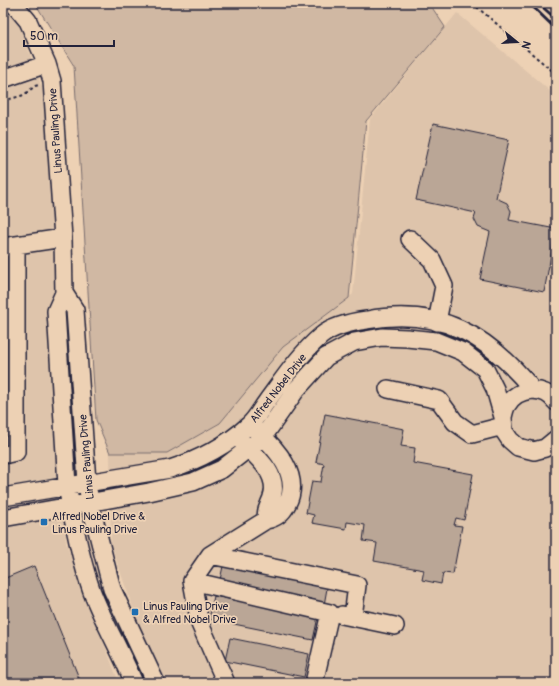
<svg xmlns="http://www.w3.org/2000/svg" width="559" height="686" font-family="Pangolin,sans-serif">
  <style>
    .built { fill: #dec4ab }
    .green { fill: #d0b8a3; stroke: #796d6f }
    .building { fill: #baa696; stroke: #22223b }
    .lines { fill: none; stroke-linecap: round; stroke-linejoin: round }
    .minor-casing { stroke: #22223b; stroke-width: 20 }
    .path { stroke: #22223b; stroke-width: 2; stroke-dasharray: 3 3; stroke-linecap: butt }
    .minor { stroke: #edd1b4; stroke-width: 17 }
    .rail { stroke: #22223b; stroke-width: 3 }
    .poi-dot { fill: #1f6fb2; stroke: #edd1b4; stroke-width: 1.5 }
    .labels { text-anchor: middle; stroke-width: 3.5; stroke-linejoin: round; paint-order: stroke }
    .street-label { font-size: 11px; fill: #22223b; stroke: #edd1b4 }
    .poi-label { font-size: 11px; fill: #22223b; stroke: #edd1b4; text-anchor: start }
  </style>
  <rect width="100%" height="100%" fill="#edd1b4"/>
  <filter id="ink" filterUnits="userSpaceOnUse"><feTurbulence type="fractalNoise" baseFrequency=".025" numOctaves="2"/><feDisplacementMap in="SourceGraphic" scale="8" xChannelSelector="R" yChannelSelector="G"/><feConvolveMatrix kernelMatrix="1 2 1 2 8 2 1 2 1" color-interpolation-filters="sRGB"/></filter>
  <g filter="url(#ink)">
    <path class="built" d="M3,5L18,21L47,102L66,543L119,683H3Z
      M457,13L556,96V683H166L141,631L111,545L110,451H164L216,426L282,346L353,294L370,119Z"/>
    <path class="green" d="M35,3H429L445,27L366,121L349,298L283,347L220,423L167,453H110L96,420L74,66Z"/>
    <path class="building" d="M433,124L509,140L496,198L507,203L511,211L509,220L556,229L544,292L480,279L490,232L478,227L474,219L476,213L416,200Z
      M325,414L404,429L401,446L415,448L413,463L473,474L464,520L456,518L454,525L462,526L453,574L443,573L441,584L422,580L424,570L374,561L377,543L363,541L365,525L347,522L346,529L312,523L314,515L306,513L312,481L321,482L324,464L316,462Z
      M224,562L328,583L324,605L219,584Z
      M34,566L81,683H3V579Z
      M214,596L318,617L313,640L209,619Z
      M230,638L309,654L304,677L225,661Z"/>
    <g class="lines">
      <g class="minor-casing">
        <path id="minor" d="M13,3L28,21L47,64L52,81L63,238L64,293L56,311L67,485C73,521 80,558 92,592C104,623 121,652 134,683
          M3,79L47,64
          M410,239L432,260L444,286L437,322
          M3,247L63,238
          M64,293L75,310L87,482L90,503L112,589L156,683
          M388,389L439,400L455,422L472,434L503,426
          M503,417C504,413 505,408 507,405C518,387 544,385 556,402
          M241,441C254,455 277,471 273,493C271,505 265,506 266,520C276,518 282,514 287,504C302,476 276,448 256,430
          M3,455L16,452V245
          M3,497L170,469C199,460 226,446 249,425C256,419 261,409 267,401C284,378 300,354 321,336C333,326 352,322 367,320C440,307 487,334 533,390
          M3,518L149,492L193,482L222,469L263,437L296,390L326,357L354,342L382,337L407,338L436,341L463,352L485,369L495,389L503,417L504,431L510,440L518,447L534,451L545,448L556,439
          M210,555L357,585L353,617
          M192,581L330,613L314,683
          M342,615L395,626
          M226,683L200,624L192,581L210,555L266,520"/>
      </g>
      <path class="path" d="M472,3L556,74
        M3,101L24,95L35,86L39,85"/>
      <use href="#minor" class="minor"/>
      <path class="rail" d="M529,3L556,29
        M538,3L556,19"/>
    </g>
  </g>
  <g class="poi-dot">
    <rect x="40" y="518" width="8" height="8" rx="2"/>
    <rect x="131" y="608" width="8" height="8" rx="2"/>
  </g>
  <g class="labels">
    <g class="street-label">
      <text transform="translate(55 131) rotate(-94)" y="4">Linus Pauling Drive</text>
      <text transform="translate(278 388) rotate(-52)" y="4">Alfred Nobel Drive</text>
      <text transform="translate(86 457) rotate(-95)" y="4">Linus Pauling Drive</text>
    </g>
    <g class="poi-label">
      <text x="52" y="520">Alfred Nobel Drive &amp;<tspan x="52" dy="13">Linus Pauling Drive</tspan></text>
      <text x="143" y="610">Linus Pauling Drive<tspan x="143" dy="13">&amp; Alfred Nobel Drive</tspan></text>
    </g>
  </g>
  <rect width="559" height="686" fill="none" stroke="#edd1b4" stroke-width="16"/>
  <rect x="8" y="8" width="543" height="670" fill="none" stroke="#22223b" stroke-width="1.5" filter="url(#ink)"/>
  <g transform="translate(517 42) rotate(108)" stroke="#edd1b4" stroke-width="3" paint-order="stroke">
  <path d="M0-3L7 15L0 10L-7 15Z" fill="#22223b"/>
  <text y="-6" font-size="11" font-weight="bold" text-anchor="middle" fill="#22223b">N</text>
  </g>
  <path d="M24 40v6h90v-6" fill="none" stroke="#22223b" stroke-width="2"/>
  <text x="30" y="40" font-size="12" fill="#22223b" stroke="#edd1b4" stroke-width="3" paint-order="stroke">50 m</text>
</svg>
